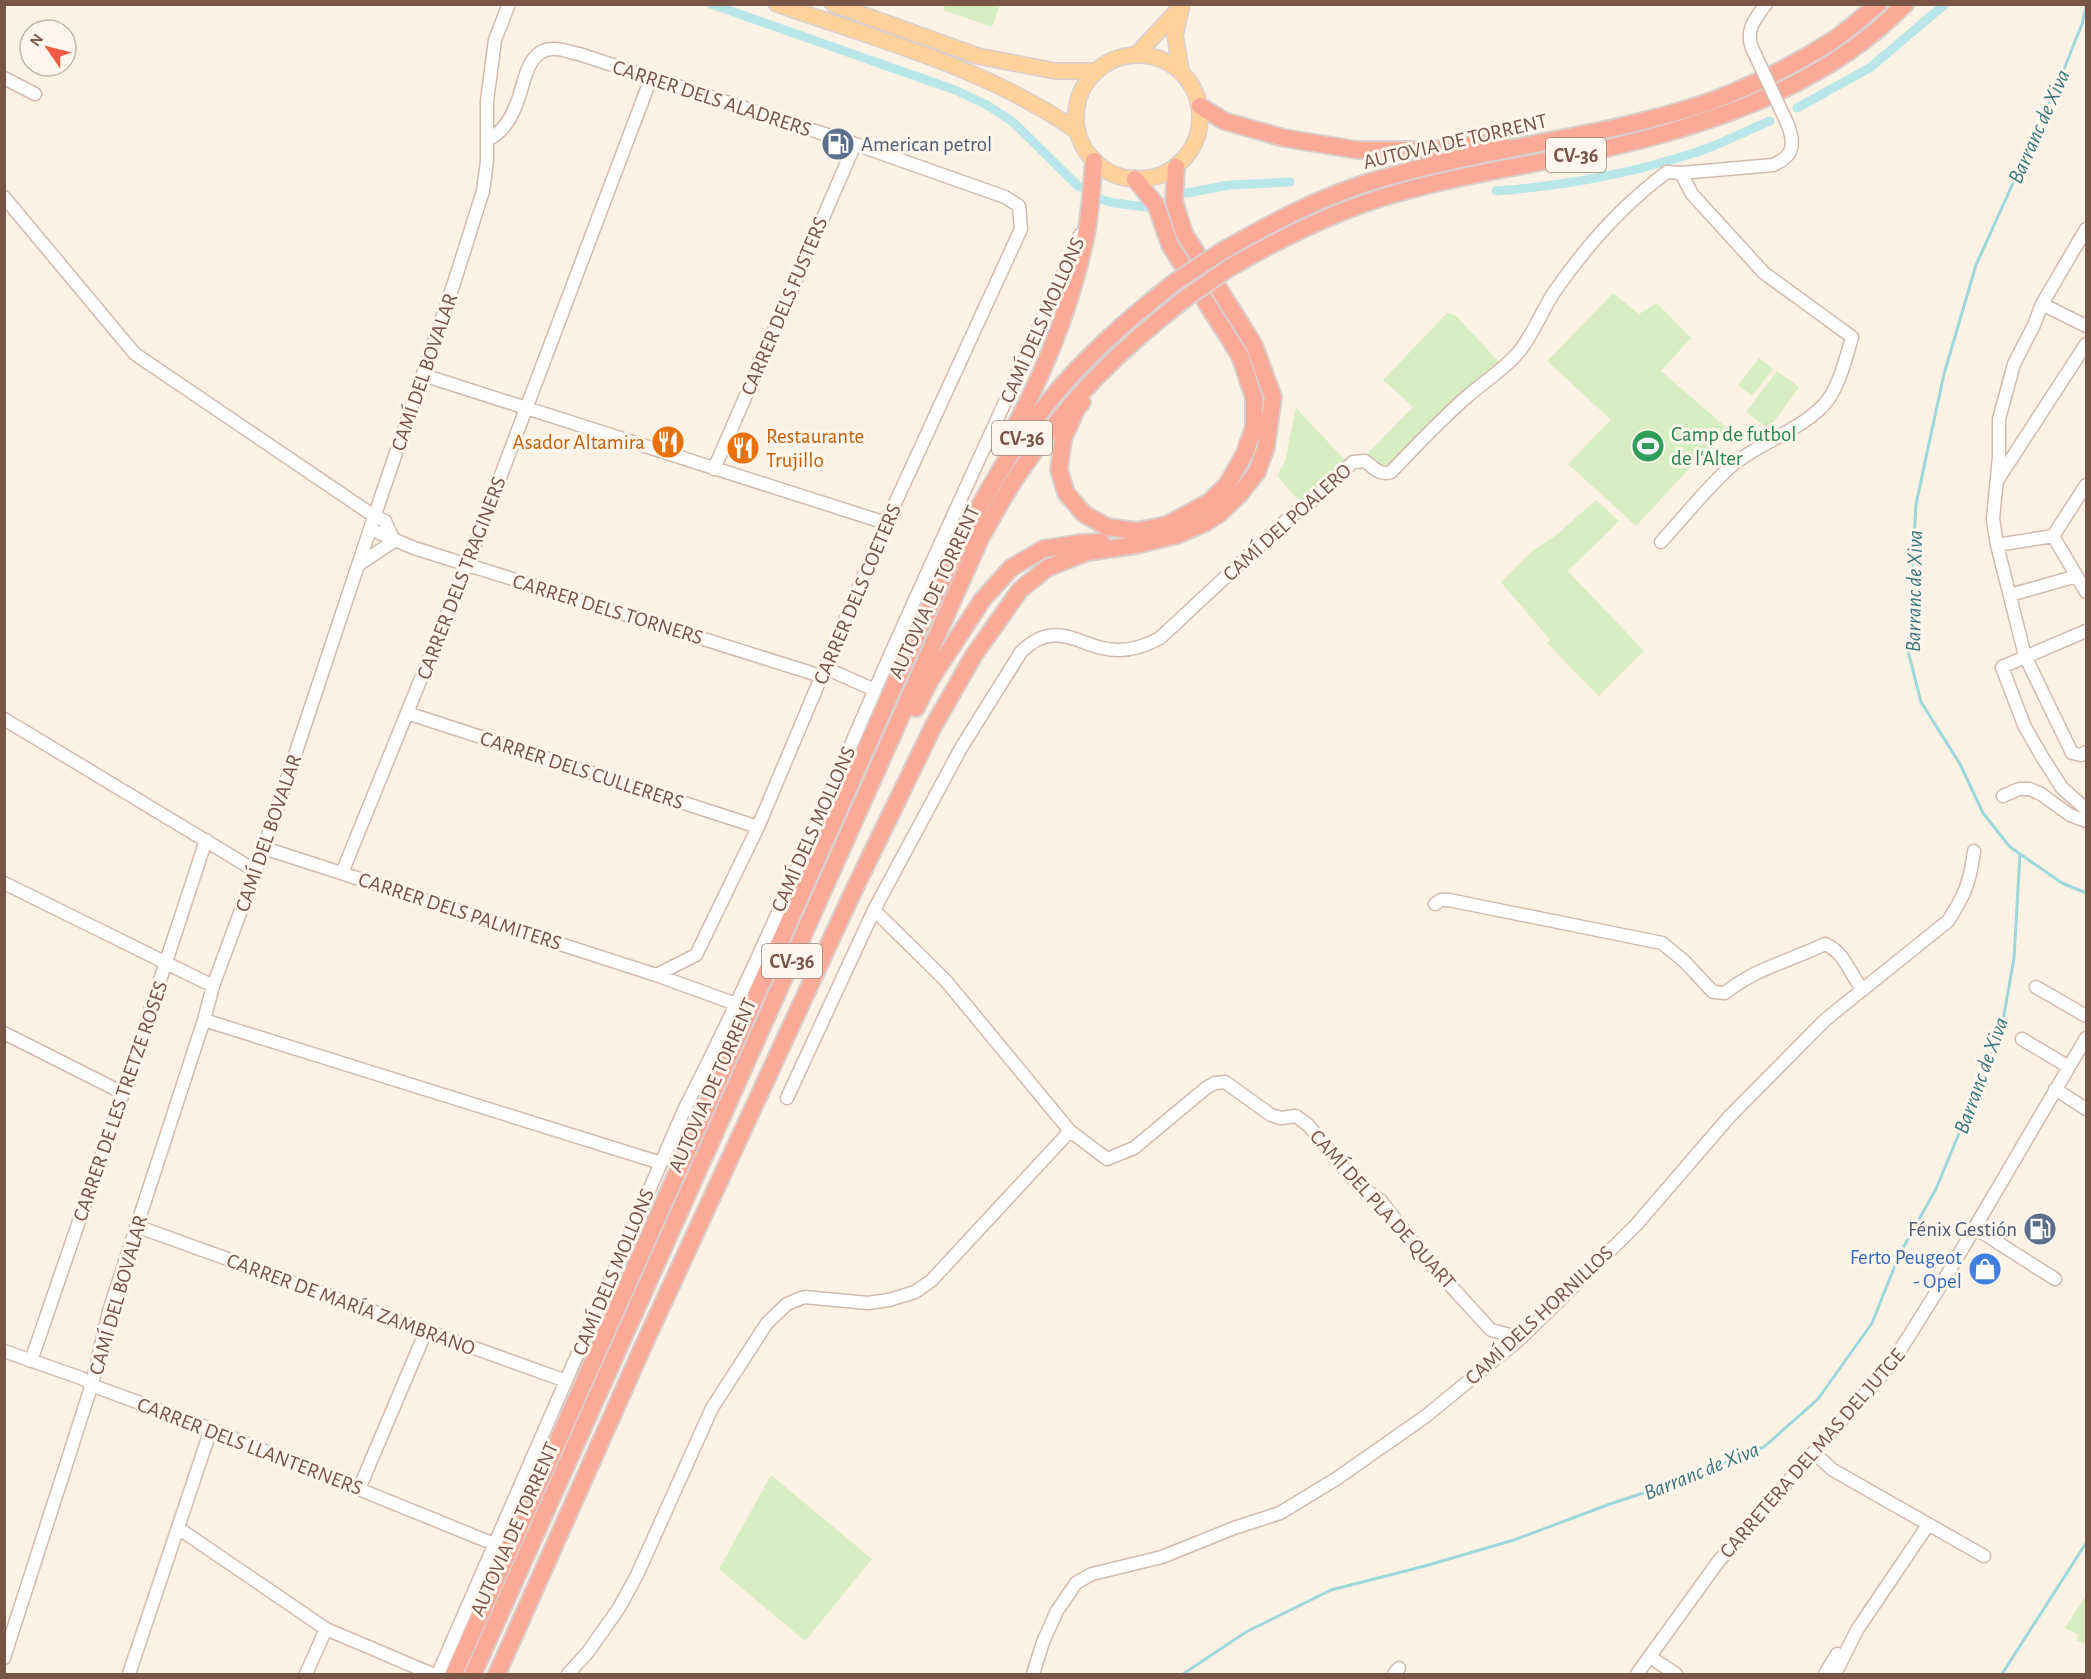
<svg xmlns="http://www.w3.org/2000/svg" width="2091" height="1679" font-family="'Alegreya Sans',sans-serif">
  <style>
    .green { fill: #d7edc2 }
    .lines { fill: none; stroke-linecap: round; stroke-linejoin: round }
    .stream { stroke: #9dd7db; stroke-width: 3 }
    .canal { stroke: #b8e6e9; stroke-width: 9 }
    .minor-casing { stroke: #d3baad; stroke-width: 15 }
    .major-casing { stroke: #d9cfcc; stroke-width: 18 }
    .highway-casing { stroke: #d9cfcc; stroke-width: 20 }
    .minor { stroke: #fff; stroke-width: 12 }
    .major { stroke: #ffd19b; stroke-width: 15 }
    .highway { stroke: #fcaa98; stroke-width: 16 }
    .minor-bridge-casing { stroke: #d3baad; stroke-width: 15; stroke-linecap: butt }
    .highway-bridge-casing { stroke: #d9cfcc; stroke-width: 20; stroke-linecap: butt }
    .minor-bridge { stroke: #fff; stroke-width: 12 }
    .highway-bridge { stroke: #fcaa98; stroke-width: 16 }
    .labels { text-anchor: middle; stroke-width: 6; stroke-linejoin: round; paint-order: stroke }
    .shield { fill: #fff6ed; stroke: #a1857a; stroke-width: 1.5 }
    .shield-label { font-size: 20px; font-weight: bold; fill: #795548 }
    .street-label { font-size: 21px; fill: #795548; stroke: #fff6ed }
    .service-label { font-size: 21px; fill: #4e5e75; stroke: #fff6ed; text-anchor: start }
    .leisure-label { font-size: 21px; fill: #27864d; stroke: #fff6ed; text-anchor: start }
    .food-label { font-size: 21px; fill: #c56008; stroke: #fff6ed; text-anchor: start }
    .shop-label { font-size: 21px; fill: #366cbe; stroke: #fff6ed; text-anchor: end }
    .water-label { font-size: 22px; font-style: italic; fill: #3a797f; stroke: #fff6ed }
  </style>
  <rect width="100%" height="100%" fill="#fef2e5"/>
  <path class="green" d="M945,5V4L1000,5L992,27L943,10Z
    M1613,293L1639,314L1657,303L1691,338L1661,371L1727,428L1636,526L1568,464L1611,420L1547,361Z
    M1447,313L1455,315L1501,364L1387,468L1365,456L1413,407L1383,380Z
    M1759,358L1773,369L1752,396L1738,385Z
    M1777,371L1799,387L1769,429L1746,412Z
    M1296,408L1347,462L1303,505L1277,476L1285,461Z
    M1596,500L1619,521L1568,571L1644,651L1599,696L1547,643L1550,640L1501,582L1531,552L1555,536Z
    M771,1475L872,1559L805,1641L719,1569Z
    M2086,1595V1645L2076,1640L2079,1635L2065,1628Z"/>
  <g class="lines">
    <path class="stream" d="M2086,7L2082,24L2058,84L1976,265L1944,374L1916,504L1908,651L1921,702L1960,764L1983,813L2010,847L2062,883L2086,893
      M1183,1674L1246,1632L1331,1590L1425,1566L1514,1540L1610,1504L1686,1479L1764,1447L1818,1399L1872,1323L1900,1253L1936,1189L2001,1032L2014,958L2020,854
      M2002,1674L2086,1543"/>
    <path class="canal" d="M711,4L955,90L987,105L1013,122L1079,187
      M1797,108L1871,67L1945,4
      M1496,191C1563,186 1629,174 1694,153C1720,145 1745,131 1770,121
      M1187,193L1229,185L1290,182
      M1100,199L1114,203L1147,207"/>
    <g class="minor-casing">
      <path id="minor" d="M1752,48C1745,30 1755,19 1766,4
        M4,78L35,94
        M487,140C502,133 510,121 516,105C525,86 525,47 556,49C563,49 572,53 579,54L855,144L1005,197L1019,206L1021,229L886,523L758,827L696,955L656,975
        M4,197L135,354L374,516L385,521L394,541
        M2086,229L2042,304L2034,325L2014,364L1999,419V457L1993,519L1997,545L2025,656L2072,753L2081,755L2086,752
        M2042,304L2086,326
        M423,375L886,523
        M714,469L855,144
        M1997,481L2086,344
        M370,529L414,548L821,676
        M2053,536L2086,592
        M2053,536L2086,485
        M1661,542C1683,518 1705,490 1729,468C1758,442 1804,430 1827,401C1839,386 1847,355 1852,337L1764,273L1692,194L1681,173
        M1997,545L2053,536
        M358,565L394,541
        M2010,595L2077,576
        M2086,631L2002,667L2024,725L2041,755L2062,788L2086,809
        M825,668L875,690
        M407,713L758,827
        M4,719L256,871
        M2003,796L2019,789H2030L2041,794L2070,815L2086,821
        M264,848L656,975L736,1004
        M342,873L467,565L651,78
        M4,883L213,986
        M1435,904L1441,900H1449L1662,943L1684,961L1713,992L1725,993C1754,969 1792,960 1825,944C1846,953 1849,974 1863,990
        M874,910L946,981L1070,1131L1107,1159L1134,1148L1206,1088L1215,1083L1225,1082L1271,1115L1281,1118L1296,1116L1308,1125L1358,1185L1381,1201L1427,1260L1491,1330L1521,1338
        M2036,987L2086,1016
        M204,1020L661,1163
        M4,1033L123,1093
        M2022,1039L2069,1067
        M2055,1089L2086,1109
        M787,1098L874,910L961,748L1021,652C1059,615 1081,651 1120,650C1135,650 1147,645 1160,638L1292,515L1310,503L1353,462L1365,461C1373,467 1380,476 1391,472C1416,446 1441,419 1469,395C1485,381 1503,370 1517,354C1534,335 1541,311 1555,291C1586,246 1624,204 1667,172L1681,173L1773,165C1794,156 1795,145 1788,125
        M136,1226L566,1381
        M1975,1228L2055,1279
        M4,1351L81,1378L99,1388L211,1429L494,1544
        M31,1361L123,1093L206,840
        M1814,1453L1833,1470L1984,1556
        M359,1489L426,1331
        M178,1528L326,1629L432,1674
        M1650,1657L1676,1674
        M4,1658L92,1384L109,1311L204,1020L213,986L264,848L370,529L454,283L483,191L487,161V101L495,40L509,4
        M129,1674L211,1429
        M306,1674L326,1629
        M438,1674L685,1108C757,968 817,822 880,678C945,530 1015,384 1080,235
        M568,1674L588,1652L619,1608L637,1575L712,1408L767,1323L787,1304L804,1297L868,1303L889,1300L915,1292L931,1281L1070,1131
        M1033,1674L1043,1642L1057,1611L1076,1583L1092,1574L1162,1557L1234,1528L1280,1513L1336,1479L1426,1416L1521,1338L1636,1225L1730,1116L1825,1020L1948,921C1965,895 1970,882 1974,851
        M1394,1674L1399,1668
        M1637,1674L1718,1562L1892,1363L1941,1285L2086,1038
        M1825,1674L1837,1654
        M1835,1674L1857,1630L1928,1525"/>
    </g>
    <g class="major-casing">
      <path id="major" d="M777,4C879,40 987,68 1077,131
        M833,4L978,56L1055,71H1095
        M1137,54L1180,8
        M1076 117a62 62 0 1 1 124 0a62 62 0 1 1-124 0Z
        M1181,71L1175,35L1182,4"/>
    </g>
    <g class="highway-casing">
      <path id="highway" d="M1200,106L1224,121L1284,138L1357,150H1432L1501,141
        M1219,253C1271,223 1325,194 1383,178C1460,156 1540,144 1618,127C1655,118 1693,109 1727,95C1764,80 1799,62 1832,41C1848,30 1863,17 1878,4
        M1229,268C1281,238 1336,210 1394,194C1452,177 1512,168 1571,156C1689,132 1819,93 1905,4
        M1082,402L1077,408L1063,439L1059,470L1066,493L1084,514L1107,527L1136,531L1167,525L1209,502L1227,485L1244,455L1254,427V398L1240,356L1170,245L1156,205L1135,179
        M1003,449C1037,388 1066,321 1082,253C1090,222 1091,192 1094,161
        M916,708L930,680L983,599L1011,568L1043,549L1080,543L1101,542
        M454,1674L918,632C955,553 991,473 1046,405C1083,358 1128,319 1175,282
        M473,1674L981,537C994,515 1006,491 1021,470C1069,400 1119,350 1186,298
        M497,1674L646,1340L852,894L933,727L974,655L1020,590L1047,568L1088,552L1136,545L1177,535L1205,523L1220,513L1239,495L1257,472L1266,447L1273,397L1254,345L1184,233L1174,201L1176,167"/>
    </g>
    <use href="#minor" class="minor"/>
    <use href="#major" class="major"/>
    <use href="#highway" class="highway"/>
    <g class="minor-bridge-casing">
      <path id="minor-bridge" d="M1752,48L1788,125"/>
    </g>
    <g class="highway-bridge-casing">
      <path id="highway-bridge" d="M1175,282L1219,253
        M1186,298L1229,268"/>
    </g>
    <use href="#minor-bridge" class="minor-bridge"/>
    <use href="#highway-bridge" class="highway-bridge"/>
  </g>
  <defs>
    <g id="fuel-disc" transform="scale(1.725)"><circle r="9.5" fill="#5c6f8a" stroke="#fff6ed"/><path d="M-5.5-6h7V0h2V4h1.3V-2.5L3-4.5l.8-.8L6-3V5H2.5V1h-1V6h-7ZM-4.2-4.7v3.2H.2V-4.7Z" fill="#fff"/></g>
    <g id="restaurant-disc" transform="scale(1.725)"><circle r="9.5" fill="#e8710a" stroke="#fff6ed"/><path d="M-5-6h1v4h1v-4h1v4h1v-4h1v5L-1.5 .5V6h-2V.5L-5-1ZM5-6V6H3V1.5H1.5Q1.5-4 5-6Z" fill="#fff"/></g>
    <g id="stadium-disc" transform="scale(1.725)"><circle r="9.5" fill="#2e9e5b" stroke="#fff6ed"/><path d="M0-5a6.5 5 0 1 0 0 10a6.5 5 0 1 0 0-10ZM-3.5-1.8h7v3.6h-7Z" fill="#fff"/></g>
    <g id="shop-disc" transform="scale(1.725)"><circle r="9.5" fill="#3f7fe0" stroke="#fff6ed"/><path d="M-5-2.5h2.3a2.7 3.5 0 0 1 5.4 0H5L5.5 6h-11ZM-1.5-2.5h3a1.5 2.3 0 0 0-3 0Z" fill="#fff"/></g>
  </defs>
  <g fill-rule="evenodd">
    <use href="#fuel-disc" x="838" y="144"/>
    <use href="#restaurant-disc" x="668" y="442"/>
    <use href="#stadium-disc" x="1648" y="446"/>
    <use href="#restaurant-disc" x="743" y="448"/>
    <use href="#fuel-disc" x="2040" y="1229"/>
    <use href="#shop-disc" x="1985" y="1269"/>
  </g>
  <g class="labels">
    <g class="shield">
      <rect x="1546" y="138" width="60" height="34" rx="4.5"/>
      <rect x="992" y="421" width="60" height="34" rx="4.5"/>
      <rect x="762" y="944" width="60" height="34" rx="4.5"/>
    </g>
    <g class="shield-label">
      <text x="1576" y="162">CV-36</text>
      <text x="1022" y="445">CV-36</text>
      <text x="792" y="968">CV-36</text>
    </g>
    <g class="street-label">
      <text transform="translate(712 98) rotate(18)" y="7">CARRER DELS ALADRERS</text>
      <text transform="translate(1455 141) rotate(-13)" y="7">AUTOVIA DE TORRENT</text>
      <text transform="translate(784 306) rotate(-67)" y="7">CARRER DELS FUSTERS</text>
      <text transform="translate(1042 320) rotate(-66)" y="7">CAMÍ DELS MOLLONS</text>
      <text transform="translate(424 372) rotate(-71)" y="7">CAMÍ DEL BOVALAR</text>
      <text transform="translate(1287 522) rotate(-42)" y="7">CAMÍ DEL POALERO</text>
      <text transform="translate(461 578) rotate(-69)" y="7">CARRER DELS TRAGINERS</text>
      <text transform="translate(934 592) rotate(-65)" y="7">AUTOVIA DE TORRENT</text>
      <text transform="translate(857 594) rotate(-67)" y="7">CARRER DELS COETERS</text>
      <text transform="translate(608 609) rotate(17)" y="7">CARRER DELS TORNERS</text>
      <text transform="translate(582 770) rotate(18)" y="7">CARRER DELS CULLERERS</text>
      <text transform="translate(813 829) rotate(-66)" y="7">CAMÍ DELS MOLLONS</text>
      <text transform="translate(268 833) rotate(-71)" y="7">CAMÍ DEL BOVALAR</text>
      <text transform="translate(460 911) rotate(18)" y="7">CARRER DELS PALMITERS</text>
      <text transform="translate(712 1085) rotate(-66)" y="7">AUTOVIA DE TORRENT</text>
      <text transform="translate(120 1101) rotate(-71)" y="7">CARRER DE LES TRETZE ROSES</text>
      <text transform="translate(1383 1209) rotate(48)" y="7">CAMÍ DEL PLA DE QUART</text>
      <text transform="translate(613 1272) rotate(-67)" y="7">CAMÍ DELS MOLLONS</text>
      <text transform="translate(118 1295) rotate(-74)" y="7">CAMÍ DEL BOVALAR</text>
      <text transform="translate(351 1304) rotate(20)" y="7">CARRER DE MARÍA ZAMBRANO</text>
      <text transform="translate(1539 1315) rotate(-43)" y="7">CAMÍ DELS HORNILLOS</text>
      <text transform="translate(250 1446) rotate(21)" y="7">CARRER DELS LLANTERNERS</text>
      <text transform="translate(1812 1453) rotate(-49)" y="7">CARRETERA DEL MAS DEL JUTGE</text>
      <text transform="translate(514 1529) rotate(-66)" y="7">AUTOVIA DE TORRENT</text>
    </g>
    <g class="service-label">
      <text x="861" y="151">American petrol</text>
      <text x="2017" y="1236" text-anchor="end">Fénix Gestión</text>
    </g>
    <g class="leisure-label">
      <text x="1671" y="441">Camp de futbol<tspan x="1671" dy="24">de l'Alter</tspan></text>
    </g>
    <g class="food-label">
      <text x="766" y="443">Restaurante<tspan x="766" dy="24">Trujillo</tspan></text>
      <text x="645" y="449" text-anchor="end">Asador Altamira</text>
    </g>
    <g class="shop-label">
      <text x="1962" y="1264">Ferto Peugeot<tspan x="1962" dy="24">- Opel</tspan></text>
    </g>
    <g class="water-label">
      <text transform="translate(2038 126) rotate(-66)" y="8">Barranc de Xiva</text>
      <text transform="translate(1913 591) rotate(-89)" y="8">Barranc de Xiva</text>
      <text transform="translate(1980 1075) rotate(-70)" y="8">Barranc de Xiva</text>
      <text transform="translate(1701 1470) rotate(-22)" y="8">Barranc de Xiva</text>
    </g>
  </g>
  <rect width="2091" height="1679" fill="none" stroke="#795548" stroke-width="12"/>
  <g transform="translate(48 48) rotate(305)"><circle r="28" fill="#fff6ed" stroke="#c9b6ab" stroke-width="1.5"/>
  <path d="M0-4.5L10 22L0 15L-10 22Z" fill="#ef5a42"/>
  <text y="-9" font-size="16" font-weight="bold" text-anchor="middle" fill="#795548">N</text>
  </g>
</svg>
